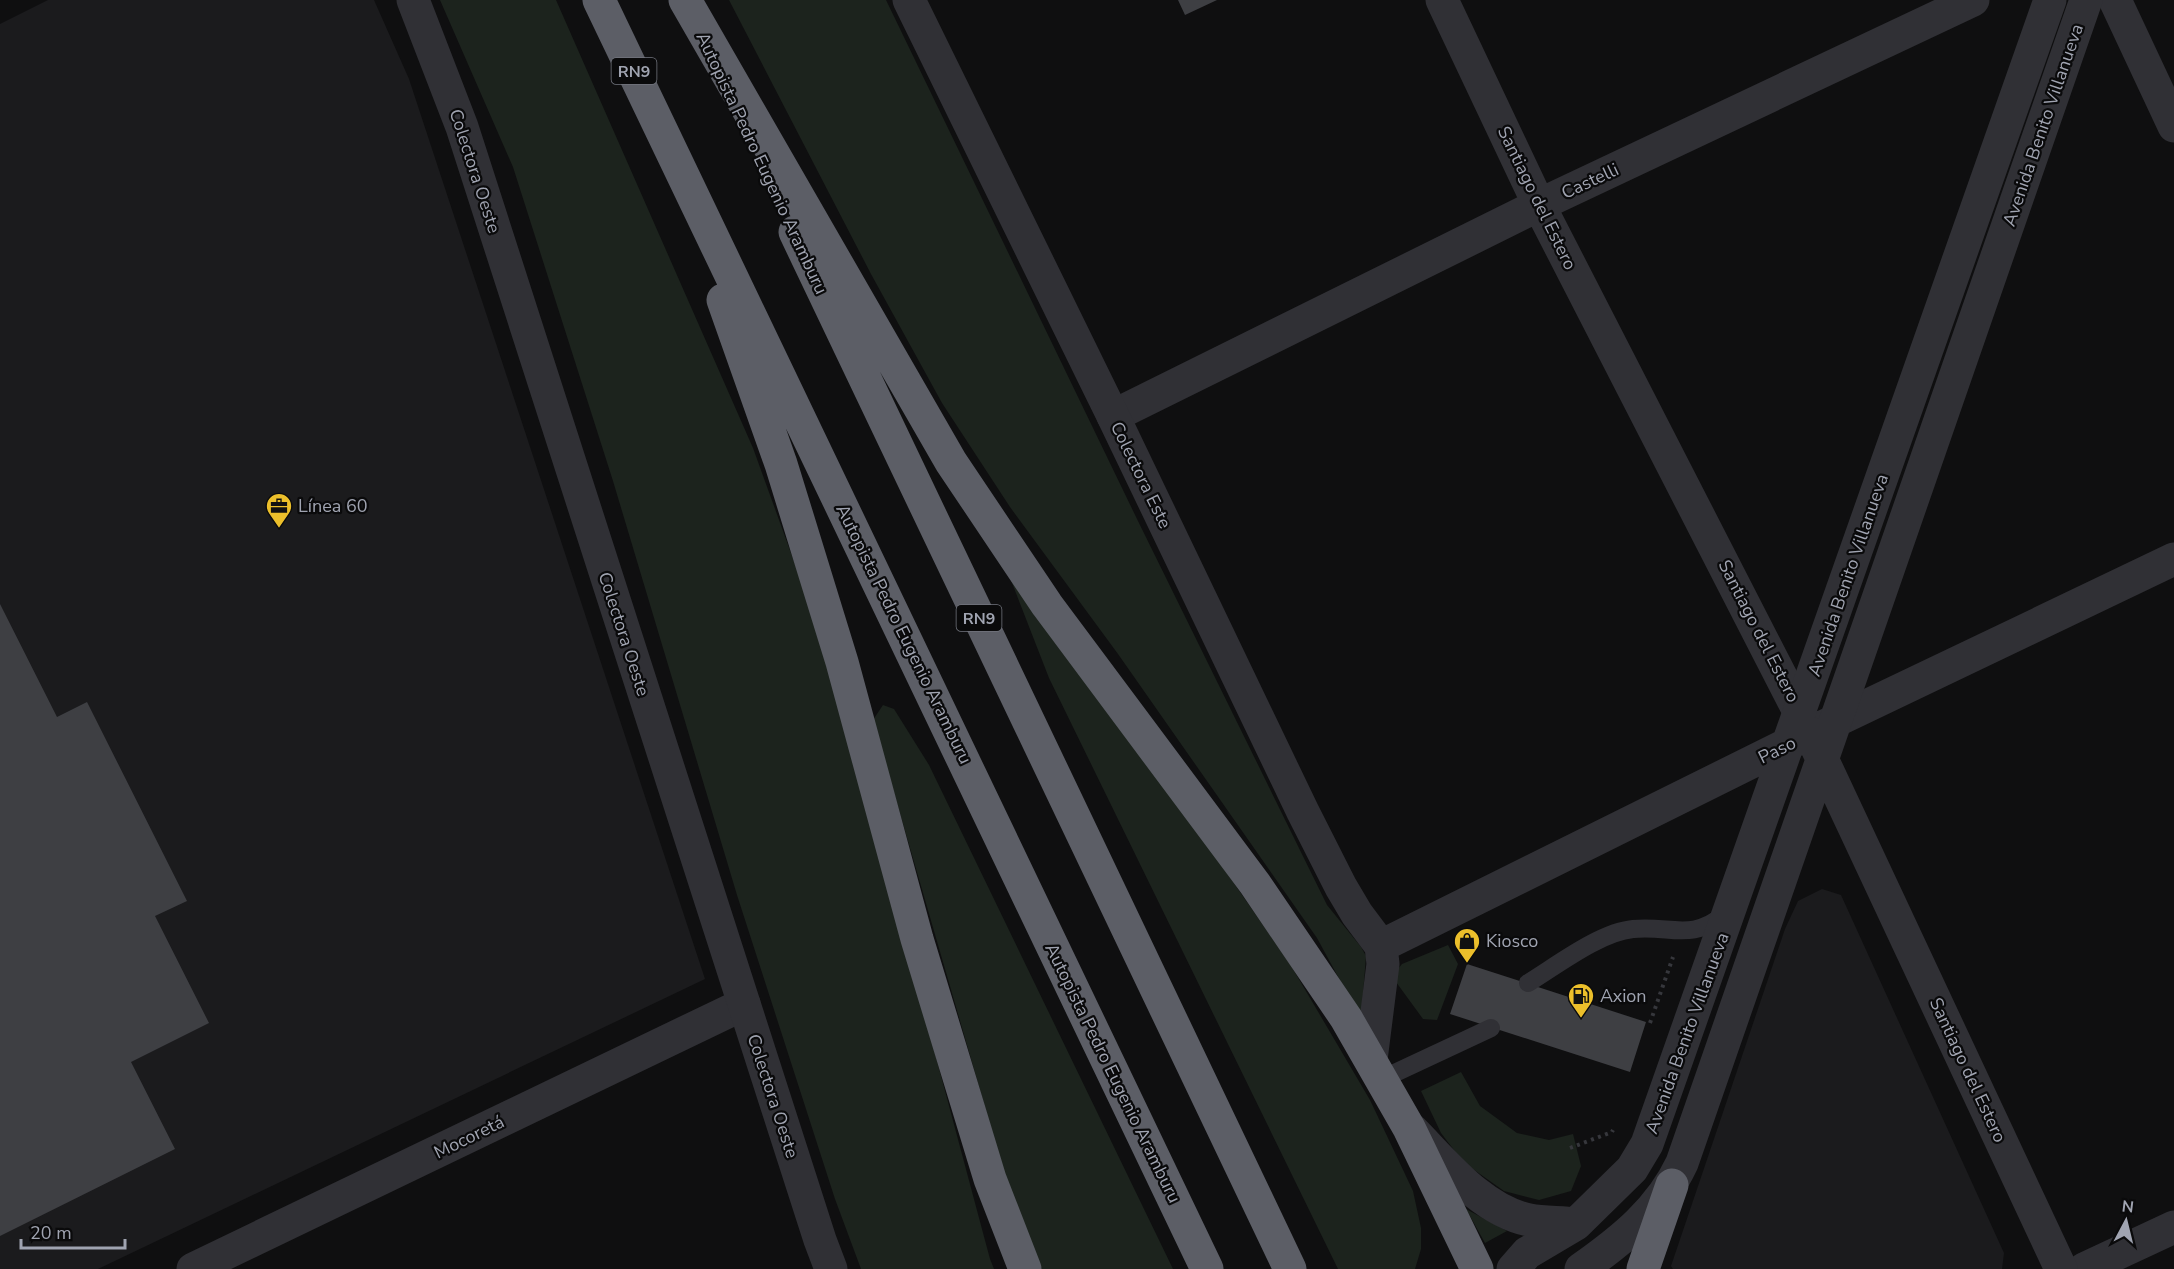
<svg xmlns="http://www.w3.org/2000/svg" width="2174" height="1269" font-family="'Nunito Sans',sans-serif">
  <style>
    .built { fill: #1b1b1d }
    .green { fill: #1c231d }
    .building { fill: #3e3f43 }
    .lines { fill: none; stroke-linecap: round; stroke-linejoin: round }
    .path { stroke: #36373c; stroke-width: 4; stroke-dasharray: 3 4.5; stroke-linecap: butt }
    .service { stroke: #303035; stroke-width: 18 }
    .minor { stroke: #303035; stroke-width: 33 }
    .tertiary { stroke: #303035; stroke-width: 33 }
    .motorway { stroke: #5c5e66; stroke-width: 33 }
    .labels { text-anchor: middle; stroke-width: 4.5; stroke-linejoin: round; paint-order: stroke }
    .shield { fill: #0a0a0b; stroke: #73767f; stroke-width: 1.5 }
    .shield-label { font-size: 16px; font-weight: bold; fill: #a0a4b1 }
    .street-label { font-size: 18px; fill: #a0a4b1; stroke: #0a0a0b }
    .poi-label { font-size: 18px; fill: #a0a4b1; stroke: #0a0a0b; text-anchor: start }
  </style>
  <rect width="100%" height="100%" fill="#0f0f10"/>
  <path class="built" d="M48,0H374L409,79L705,979L98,1269H0V24Z
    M1822,889L1841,895L2004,1253L2002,1269H1673L1671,1266L1785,929L1798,901Z"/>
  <path class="green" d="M440,0H556L753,448L830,661L990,1259L994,1269H861L835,1199L737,895L613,481L513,167Z
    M729,0H886L1137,519L1327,905L1361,947L1366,956L1361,1019L1317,938L1118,654L1010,507L942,403L871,274Z
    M1007,570L1167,787L1290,964L1370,1100L1413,1191L1421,1228V1249L1415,1269H1338L1049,678Z
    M883,705L894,709L929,765L1173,1269H1041L1013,1204L873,720Z
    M1448,945L1458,964L1437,1020L1423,1019L1396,982L1394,974L1402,964Z
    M1461,1072L1480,1106L1517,1133L1549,1140L1573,1134L1581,1166L1571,1191L1539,1200L1504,1191L1463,1162L1441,1133L1421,1091Z
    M1466,1209L1507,1231L1485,1243Z"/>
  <path class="building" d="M1178,0H1217L1185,15Z
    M0,604L57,717L87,702L187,901L155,916L209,1023L131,1062L175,1149L0,1236Z
    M1467,964L1646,1022L1630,1072L1450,1014Z"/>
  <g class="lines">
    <path class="path" d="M1650,1023L1673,957
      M1570,1148L1612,1132L1613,1130"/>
    <path class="service" d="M1528,983C1556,966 1600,932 1633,929C1671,925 1691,942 1725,914
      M1382,1079L1491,1028"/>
    <path class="minor" d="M1442,0L1539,205L1810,733L2174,559
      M2115,0L2174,126
      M1113,416L1539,205L1973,0
      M193,1269L744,1004
      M2084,1269L2174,1227"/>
    <path class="tertiary" d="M413,0L462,127L820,1240L831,1269
      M909,0L1113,416L1303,812L1341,887L1357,914L1381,946L1383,964L1371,1060
      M1381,946L1810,733L2061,1269
      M1412,1130C1445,1163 1481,1210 1529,1220C1544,1223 1560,1222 1576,1224
      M1513,1269L1527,1253L1576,1224L1632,1169L1647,1144L2050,0
      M1581,1269C1622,1240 1660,1210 1682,1163L2086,0"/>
    <path class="motorway" d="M599,0L1207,1269
      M685,0L951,462L1047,605L1255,884L1346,1018L1409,1128L1477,1269
      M795,232L1290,1269
      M723,300L781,464L842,662L917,939L990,1179L1025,1269
      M1643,1269L1672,1185"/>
  </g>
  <defs>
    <g id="office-pin" transform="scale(1.35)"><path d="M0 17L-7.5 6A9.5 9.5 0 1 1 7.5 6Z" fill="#ecbf2b" stroke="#0a0a0b"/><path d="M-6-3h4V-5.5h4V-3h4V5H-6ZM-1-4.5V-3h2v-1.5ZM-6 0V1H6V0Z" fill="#111"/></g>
    <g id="shop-pin" transform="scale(1.35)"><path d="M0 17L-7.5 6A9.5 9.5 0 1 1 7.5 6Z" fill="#ecbf2b" stroke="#0a0a0b"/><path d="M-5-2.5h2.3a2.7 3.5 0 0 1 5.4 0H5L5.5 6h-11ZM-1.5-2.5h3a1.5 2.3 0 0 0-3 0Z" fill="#111"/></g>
    <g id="fuel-pin" transform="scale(1.35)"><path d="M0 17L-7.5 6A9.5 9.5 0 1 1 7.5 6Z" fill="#ecbf2b" stroke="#0a0a0b"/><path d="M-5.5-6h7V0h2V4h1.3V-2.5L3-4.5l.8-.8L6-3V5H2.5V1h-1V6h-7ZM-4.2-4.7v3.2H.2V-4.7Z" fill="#111"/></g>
  </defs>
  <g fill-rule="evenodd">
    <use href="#office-pin" x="279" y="506"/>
    <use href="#shop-pin" x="1467" y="941"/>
    <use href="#fuel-pin" x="1581" y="996"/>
  </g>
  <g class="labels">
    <g class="shield">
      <rect x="611.5" y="58" width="45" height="26" rx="4.5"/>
      <rect x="956.5" y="605" width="45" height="26" rx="4.5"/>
    </g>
    <g class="shield-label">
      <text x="634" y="77">RN9</text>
      <text x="979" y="624">RN9</text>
    </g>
    <g class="street-label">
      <text transform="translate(2043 125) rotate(-71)" y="6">Avenida Benito Villanueva</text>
      <text transform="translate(762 163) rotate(65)" y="6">Autopista Pedro Eugenio Aramburu</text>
      <text transform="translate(475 171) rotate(72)" y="6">Colectora Oeste</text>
      <text transform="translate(1590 181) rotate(-25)" y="6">Castelli</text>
      <text transform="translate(1537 198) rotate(64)" y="6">Santiago del Estero</text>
      <text transform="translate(1141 475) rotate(64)" y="6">Colectora Este</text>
      <text transform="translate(1848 575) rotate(-71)" y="6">Avenida Benito Villanueva</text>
      <text transform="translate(1759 631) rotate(63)" y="6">Santiago del Estero</text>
      <text transform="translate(624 634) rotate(72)" y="6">Colectora Oeste</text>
      <text transform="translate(904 634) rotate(64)" y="6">Autopista Pedro Eugenio Aramburu</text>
      <text transform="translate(1777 750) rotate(-26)" y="6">Paso</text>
      <text transform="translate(1687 1033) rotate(-70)" y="6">Avenida Benito Villanueva</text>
      <text transform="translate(1968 1070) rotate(65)" y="6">Santiago del Estero</text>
      <text transform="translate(1113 1073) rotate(64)" y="6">Autopista Pedro Eugenio Aramburu</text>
      <text transform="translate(773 1096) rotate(72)" y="6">Colectora Oeste</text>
      <text transform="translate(469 1137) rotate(-26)" y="6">Mocoretá</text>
    </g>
    <g class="poi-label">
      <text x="298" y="512">Línea 60</text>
      <text x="1486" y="947">Kiosco</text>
      <text x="1600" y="1002">Axion</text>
    </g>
  </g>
  <g transform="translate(2126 1221) rotate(7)" stroke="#0a0a0b" stroke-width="4.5" paint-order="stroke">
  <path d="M0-4.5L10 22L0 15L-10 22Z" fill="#a0a4b1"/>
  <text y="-9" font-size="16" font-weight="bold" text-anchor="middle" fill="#a0a4b1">N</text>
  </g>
  <path d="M21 1239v9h104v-9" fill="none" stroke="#a0a4b1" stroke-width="3"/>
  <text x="30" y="1239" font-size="18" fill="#a0a4b1" stroke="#0a0a0b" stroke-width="4.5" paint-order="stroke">20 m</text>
</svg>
